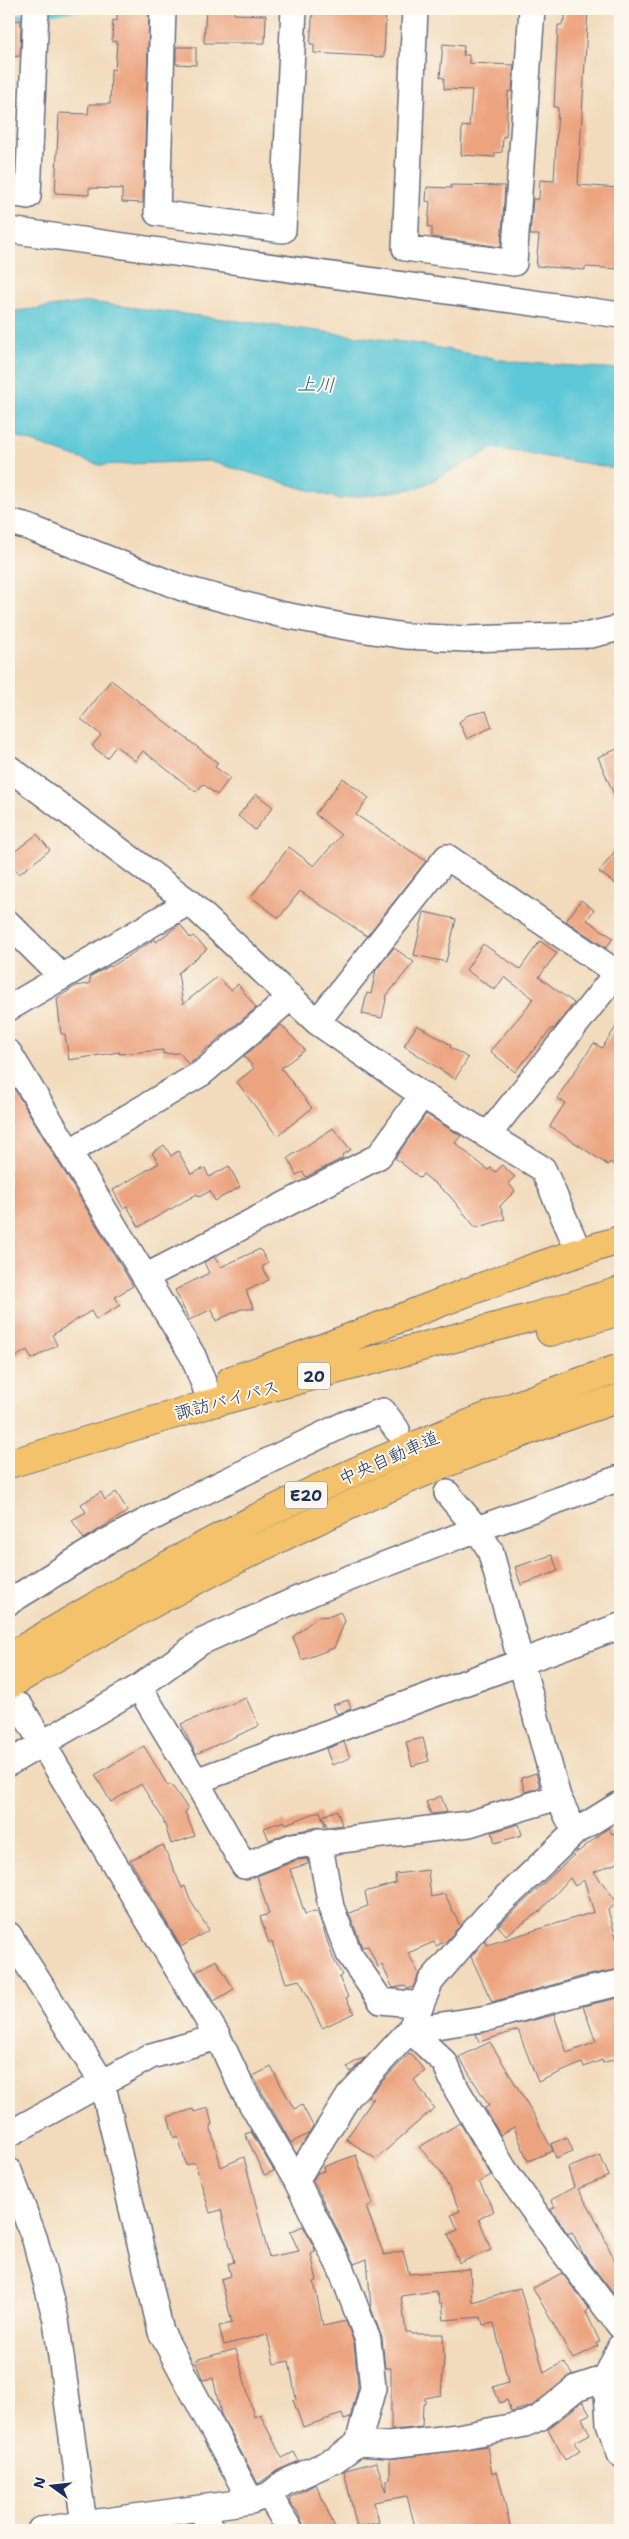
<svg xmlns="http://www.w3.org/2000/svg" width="629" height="2539" font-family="'Shantell Sans','Klee One',sans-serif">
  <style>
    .water { fill: #5dc8d7; stroke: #3c7c9a }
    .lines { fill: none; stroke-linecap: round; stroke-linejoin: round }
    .stream { stroke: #5dc8d7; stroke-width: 5.5 }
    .building { fill: #eca480 }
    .minor-casing { stroke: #666b7f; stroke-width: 28 }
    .highway-casing { stroke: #666b7f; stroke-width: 30 }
    .minor { stroke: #fff; stroke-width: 25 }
    .highway { stroke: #f3c26a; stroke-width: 28 }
    .labels { text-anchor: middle; stroke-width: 4; stroke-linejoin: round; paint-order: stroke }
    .shield { fill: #fbf7ec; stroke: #5e6b89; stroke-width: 1 }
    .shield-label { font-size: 16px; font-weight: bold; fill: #1b2f5e }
    .street-label { font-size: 18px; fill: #1b2f5e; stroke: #fbf7ec }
    .water-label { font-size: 19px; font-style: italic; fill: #2f5d82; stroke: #fbf7ec }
  </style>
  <rect width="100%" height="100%" fill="#fbf7ec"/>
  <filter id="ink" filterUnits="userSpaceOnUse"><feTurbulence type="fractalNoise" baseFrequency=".02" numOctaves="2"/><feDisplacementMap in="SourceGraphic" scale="10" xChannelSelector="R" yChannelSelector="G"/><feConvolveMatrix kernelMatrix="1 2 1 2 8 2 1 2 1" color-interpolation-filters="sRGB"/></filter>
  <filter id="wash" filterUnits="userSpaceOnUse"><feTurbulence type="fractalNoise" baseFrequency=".0096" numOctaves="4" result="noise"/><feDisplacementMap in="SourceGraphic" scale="20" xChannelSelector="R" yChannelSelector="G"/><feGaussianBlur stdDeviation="1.12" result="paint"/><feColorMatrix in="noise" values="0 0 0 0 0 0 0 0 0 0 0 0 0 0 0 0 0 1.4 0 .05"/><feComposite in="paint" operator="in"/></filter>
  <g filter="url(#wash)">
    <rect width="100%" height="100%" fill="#f2dbbc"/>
    <path class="water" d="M89,302L419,344L513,362L620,369V469L494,448L418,488L340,499L209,461L99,465L9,434V312Z"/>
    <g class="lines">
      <path class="stream" d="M42,13L75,9
        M9,18L31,15"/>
    </g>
    <g id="blocks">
      <path class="building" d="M206,9L234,10V14L266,15L265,43H204Z
        M313,9H386L384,57L314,53V44H310Z
        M565,9H588L578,185L619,188L620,269L585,267V270L536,266L539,235H530L533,199H539L540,180L554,181L558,108L554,107L558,25H562L563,20H565Z
        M117,10L149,12L143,203L122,202V189L89,188V195L55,193L59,113L88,114L89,104H110L111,69L115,70L117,42L112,41L113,20L117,21Z
        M21,20L20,56L9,57V21Z
        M443,44L464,46L463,55H469V63L514,65L512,92L508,91L506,137L503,136L502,152L495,153V157L461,155L462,126L469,127L472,90L444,89V78L440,77Z
        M176,47H196V65L176,64Z
        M451,185L505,186L501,247L432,237V227H428L430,202L426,201L427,187L451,188Z
        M111,680L218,763L215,767L230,778L217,795L203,784L196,792L143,751L135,761L116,746L107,758L92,746L101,735L81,719Z
        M486,711L492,727L467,739L459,722L468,715Z
        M620,748V809L598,757Z
        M343,778L369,798L356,815L426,861L367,936L300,891L279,918L251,897L289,847L314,866L341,835L315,814Z
        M256,794L273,807L255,830L238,816Z
        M37,834L50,850L19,874L9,860V856Z
        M620,844V887L599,872Z
        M581,900L594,910L587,920L613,938L606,948L566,921Z
        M424,912L456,919L446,962L414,955Z
        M180,924L190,938L193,936L207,949L178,973L183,1004L217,977L231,990L238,984L256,1008L188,1064L180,1053L163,1054V1050L119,1054L120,1052L69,1060L65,1034H61L57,998L76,986L89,984L91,976L110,966L111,967L155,939L156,942Z
        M540,941L557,953L539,977L574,1003L553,1030L552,1028L515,1072L490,1051L526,1009L533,998L504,977L495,990L466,970L483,944L520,969Z
        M394,948L414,962L387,995L382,1018L362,1014L367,993L371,994L376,970Z
        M620,1021V1169L610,1162L608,1165L550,1126L565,1103L557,1098L594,1043L602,1048Z
        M281,1025L305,1050L281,1068L312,1108L277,1136L237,1082L254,1068L244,1056Z
        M417,1025L451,1045L450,1047L468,1058L455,1079L404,1046Z
        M9,1080L133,1286L115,1297L120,1305L96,1320L91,1311L52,1335L57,1345L32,1359L27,1350L9,1361Z
        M426,1114L461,1136L455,1143L488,1170L491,1168L496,1172L502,1165L515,1177L508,1183L515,1191L500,1206L505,1219L476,1228L449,1195L423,1174L420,1178L395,1158Z
        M333,1128L351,1150L342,1155L343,1158L306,1177L303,1172L296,1175L288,1158Z
        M164,1145L171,1156L178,1151L191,1174L205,1168L209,1177L229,1166L240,1187L215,1201L210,1191L199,1197L197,1194L139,1227L127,1206L123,1208L113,1190L159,1163L152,1153Z
        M260,1249L268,1263L262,1267L269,1280L246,1291L254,1309H241L216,1321L212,1309L189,1320L175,1290L209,1273L204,1262L214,1257L221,1267Z
        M101,1492L105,1500L116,1492L128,1511L84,1539L72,1520L86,1512L81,1504Z
        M552,1555L558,1571L521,1585L515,1567Z
        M340,1612L345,1621L334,1648L302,1660L293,1637L317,1617L331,1616Z
        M246,1698L259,1726L196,1754L181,1724Z
        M348,1700L351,1709L337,1714L333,1705Z
        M423,1738L429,1761L412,1766L406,1742Z
        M344,1742L350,1758L332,1765L326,1749Z
        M144,1746L168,1786L171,1784L188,1809L185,1812L195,1836L171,1844L163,1819L141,1784L111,1802L95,1775Z
        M536,1773L540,1787L525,1792L521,1778Z
        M441,1796L447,1812L431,1814L426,1802Z
        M337,1810L342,1825L327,1827L323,1816Z
        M320,1811L325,1826L288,1833L269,1840L264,1828L284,1821L286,1824Z
        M519,1824L522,1835L495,1843L492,1832Z
        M608,1828L612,1834L620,1831V1862L594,1872L618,1903L608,1910L620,1951V1969L584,1976L492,2002L471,1957L485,1940L487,1945L594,1912L584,1880L575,1886L570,1878L540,1911L506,1935L498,1926L576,1853L577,1850L578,1852Z
        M163,1845L182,1888L185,1886L190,1900L209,1930L181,1947L130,1860Z
        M307,1859L308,1864L290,1869L305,1914L315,1911L318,1913L333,1958L342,1975L339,1977L348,1997L346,1998L354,2013L322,2028L300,1980L286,1983L272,1942L269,1943L260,1917L269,1914L257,1876L297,1860Z
        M428,1870L431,1897L445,1894L460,1926L446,1941L436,1946L434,1942L408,1953L419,1974L413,1987L408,1989L405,1986L393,1988L382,1965L378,1967L368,1946L362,1947L349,1913L368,1906L365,1892L396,1883L395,1874Z
        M216,1960L234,1989L214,2001L196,1972Z
        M618,1998L620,2005V2057L603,2063L602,2060L584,2067L582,2063L538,2082L518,2030L479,2042L476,2034L554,2015L567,2053L596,2042L583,2006Z
        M490,2042L533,2113L553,2151L528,2161L514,2127L500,2135L485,2108L489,2106L459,2057Z
        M410,2053L425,2071L414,2080L434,2108L376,2159L346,2139L374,2098L371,2100L368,2096Z
        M365,2058L351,2072L347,2067L358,2060Z
        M271,2067L294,2109L302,2105L313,2126L308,2134L291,2143L253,2076Z
        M208,2108L212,2124L210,2125L221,2167L244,2157L269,2257L299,2251L290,2232L303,2226L316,2251L311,2254L317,2281L314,2282L323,2326L346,2321L354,2343L358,2387L350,2418L344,2420L342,2414L303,2427L293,2400L296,2399L289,2361L274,2364L267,2334L224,2345L219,2326L232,2323L221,2279L231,2276L228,2264L234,2262L221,2210L210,2213L195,2163L186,2165L178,2136L174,2138L168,2117L193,2109L194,2112Z
        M460,2123L491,2175L479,2182L494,2211L479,2219L491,2250L459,2263L448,2234L458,2230L451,2215L460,2211L441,2172L419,2147Z
        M251,2132L274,2171L264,2175L245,2134Z
        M567,2137L573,2151L556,2158L551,2144Z
        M356,2155L373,2204L366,2207L384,2255L403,2251L409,2274L470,2269L472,2302L520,2288L544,2373L563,2362L573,2374L532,2406L511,2412L507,2400L500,2403L493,2387L508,2382L494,2323L483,2325L481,2317L444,2320L442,2303H439L438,2294H436V2291L401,2296L406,2332H411L412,2334H443L444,2357L441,2395L425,2398V2404H423L422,2427L391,2430V2368H385L382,2338L371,2308L367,2259L354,2264L313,2180L317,2173L324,2171L323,2167Z
        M600,2155L609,2176L578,2189L595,2218L620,2272V2303L584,2255L572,2232L568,2234L551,2209L555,2207L551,2200L574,2187L568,2168Z
        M562,2273L589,2309L586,2312L600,2342L596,2343L598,2346L573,2359L533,2288Z
        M236,2349L254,2417L260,2414L282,2458L294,2452L299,2461L278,2470L258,2484L221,2414L213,2378L203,2380L195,2360Z
        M583,2401L590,2414L582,2418L590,2434L575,2442L580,2451L565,2460L548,2429Z
        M487,2446L492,2474L497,2472L501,2486L511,2530H416L407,2496L374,2502L379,2522L357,2528L344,2471L346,2470L376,2462L387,2492V2480H390V2459Z
        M316,2484L336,2530H305L297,2511L292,2505L289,2498Z"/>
    </g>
  </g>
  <g filter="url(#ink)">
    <use href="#blocks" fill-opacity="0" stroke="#666b7f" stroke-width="1"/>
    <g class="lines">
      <g class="minor-casing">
        <path id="minor" d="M163,9L157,213L283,230L294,9
          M415,9L405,248L514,263L532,9
          M9,193L28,196L36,9
          M9,230L620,315
          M9,522L28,527L182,588L279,614L347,627L405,636L466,639L590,635L620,628
          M9,768L189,902L317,1022L422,1095L543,1169L579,1252
          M9,924L62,977
          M9,1008L189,902
          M317,1022L447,857L620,975
          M9,1053L193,1356L207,1392
          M487,1136L620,969
          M69,1152L202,1073L291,997
          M145,1277L379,1156L422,1095
          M447,1493L477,1529L490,1550L558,1797L575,1832
          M9,1602L104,1543L179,1504L345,1424L383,1411L397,1430
          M139,1687L196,1781L244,1866L293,1846L469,1824L558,1797
          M20,1706L218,2037L242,2088L296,2180L341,2269L368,2340L373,2388L358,2443L335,2460L284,2483L269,2495L251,2501L40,2530
          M9,1763L139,1687L201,1642L316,1591L477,1529L620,1478
          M196,1781L620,1626
          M319,1841L331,1907L349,1954L381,2001L421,2005
          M9,1935L102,2082L161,2332L251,2501
          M410,2030L445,2063L457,2090L504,2169L565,2254L620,2326
          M410,2030L488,2018L588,1990L620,1983
          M9,2134L151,2056L218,2037
          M9,2171L35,2240L56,2320L84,2524
          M296,2180L349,2096L410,2030L431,1981L487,1916L575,1832L620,1804
          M620,2347L606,2378L609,2423L620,2454
          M358,2443L389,2445L458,2437L525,2424L539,2418L576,2388L606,2378
          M269,2495L290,2530
          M201,2510L213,2530"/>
      </g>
      <g class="highway-casing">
        <path id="highway" d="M550,1332L620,1311
          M231,1380C362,1338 488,1278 620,1240
          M9,1464L209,1404L533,1317L620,1291
          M9,1657C89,1609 170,1562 253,1520C372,1460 495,1411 620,1368
          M9,1685C202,1570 407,1469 620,1398"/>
      </g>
      <use href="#minor" class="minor"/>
      <use href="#highway" class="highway"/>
    </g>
  </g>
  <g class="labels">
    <g class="shield">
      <rect x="298" y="1362.5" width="32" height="27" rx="4"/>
      <rect x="285" y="1481.5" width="42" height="27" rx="4"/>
    </g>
    <g class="shield-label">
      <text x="314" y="1382">20</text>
      <text x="306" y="1501">E20</text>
    </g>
    <g class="street-label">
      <text transform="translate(227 1400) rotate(-15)" y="6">諏訪バイパス</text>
      <text transform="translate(389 1458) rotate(-24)" y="6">中央自動車道</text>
    </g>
    <g class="water-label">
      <text transform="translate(316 384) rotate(2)" y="7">上川</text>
    </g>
  </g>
  <rect width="629" height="2539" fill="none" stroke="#fbf7ec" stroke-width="30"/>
  <g transform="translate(52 2486) rotate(285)" stroke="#fbf7ec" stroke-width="4" paint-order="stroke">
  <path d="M0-4L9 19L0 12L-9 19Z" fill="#1b2f5e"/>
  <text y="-8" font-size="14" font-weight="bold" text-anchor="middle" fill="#1b2f5e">N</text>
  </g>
</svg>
